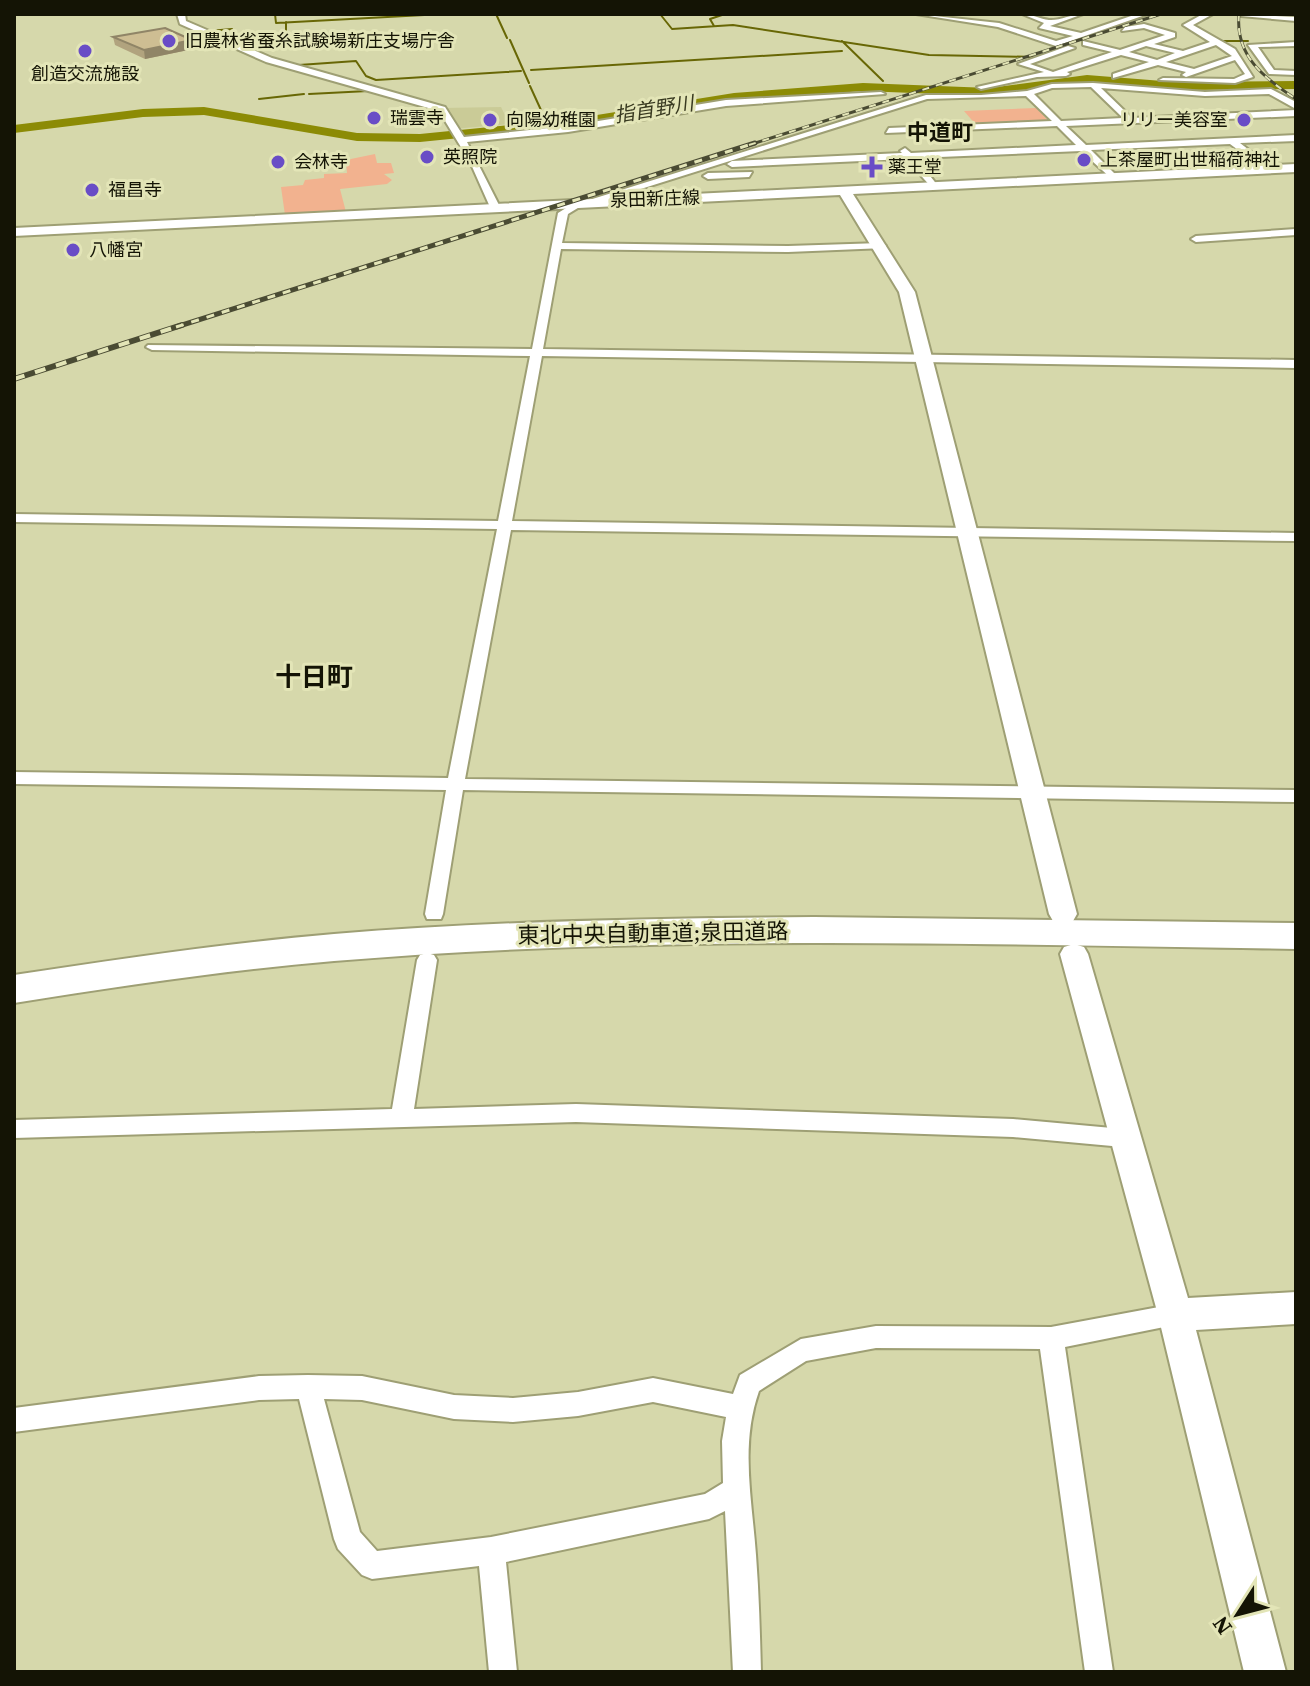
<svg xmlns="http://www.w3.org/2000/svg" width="1310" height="1686" font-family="'Source Serif 4','Noto Sans JP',serif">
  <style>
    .built { fill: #cacb97 }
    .green { fill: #f2b28f }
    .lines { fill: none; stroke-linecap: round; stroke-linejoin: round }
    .stream { stroke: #686705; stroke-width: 2 }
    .river { fill: #8c8b05; fill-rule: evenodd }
    .street-casing { stroke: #9e9f74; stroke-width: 4 }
    .secondary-casing { stroke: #9e9f74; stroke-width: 4 }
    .highway-casing { stroke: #9e9f74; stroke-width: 4 }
    .street { fill: #fff; fill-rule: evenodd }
    .secondary { fill: #fff; fill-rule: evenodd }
    .highway { fill: #fff; fill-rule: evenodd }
    .rail-far2-casing { stroke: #4a4b33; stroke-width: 3 }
    .rail-far1-casing { stroke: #4a4b33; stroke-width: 5 }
    .rail-casing { stroke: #4a4b33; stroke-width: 6 }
    .rail-far2 { stroke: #e3e5b7; stroke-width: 2; stroke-dasharray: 7; stroke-linecap: butt }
    .rail-far1 { stroke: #e3e5b7; stroke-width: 3; stroke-dasharray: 8; stroke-linecap: butt }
    .rail { stroke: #e3e5b7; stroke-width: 4; stroke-dasharray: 11; stroke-linecap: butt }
    .wall { fill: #b1a37e }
    .shaded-wall { fill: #908567 }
    .building { fill: #cebe93; stroke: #908567; stroke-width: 2 }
    .poi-dot { fill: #694dc6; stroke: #e3e5b7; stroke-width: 3 }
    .labels { text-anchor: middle; stroke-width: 6; stroke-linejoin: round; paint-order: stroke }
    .far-poi-label { font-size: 18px; fill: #141405; stroke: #e3e5b7; text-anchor: start }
    .far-street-label { font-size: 18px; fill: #141405; stroke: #e3e5b7 }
    .far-water-label { font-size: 20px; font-style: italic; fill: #383920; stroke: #e3e5b7 }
    .far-quarter-label { font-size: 22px; font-weight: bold; fill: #141405; stroke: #e3e5b7 }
    .street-label { font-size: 22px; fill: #141405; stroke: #e3e5b7 }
    .quarter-label { font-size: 26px; font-weight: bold; fill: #141405; stroke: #e3e5b7 }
  </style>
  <rect width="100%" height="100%" fill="#d6d8ab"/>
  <path class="built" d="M501,107L506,117L529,116L533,122L453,129L442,108Z"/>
  <path class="green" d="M1036,108L1051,123L977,126L964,111Z
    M375,154L377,163H391L394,173L384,174L392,180L387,184L340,189L346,212L285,215L281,187L303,185L305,180L324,178V174L347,173L346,160Z"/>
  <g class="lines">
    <path class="stream" d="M275,14L276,23L443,14
      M496,14L507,38
      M660,14L672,29L733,25L929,55L1037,57
      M714,26L710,19L725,14
      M209,31L232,29
      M510,40L529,83
      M842,41L883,81
      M1218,41H1248
      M283,49L290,40L286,38V22
      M299,65L356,61L366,76L376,80L521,71
      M531,70L842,51
      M530,86L546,121
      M309,94L368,91
      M259,99L304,94"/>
    <path class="river" d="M1087,75L1175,82L1296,81V89L1175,90L1087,83L989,96L863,91L734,101L572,127L420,142L357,141L204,115L143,117L14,133V125L143,109L204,107L357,133L420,134L572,119L734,93L863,83L989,88Z"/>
    <g class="street-casing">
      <path id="street" d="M177,14H185L186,21L272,58L445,107L464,137L568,126L726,100L881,92L885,94L726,106L568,132L467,142L500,207L495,210L490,207L470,162L439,111L266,62L180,24Z
        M916,14L999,23L1056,41L1073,36L1039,28L1044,23L1022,14C1033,14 1040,19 1049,20C1059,21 1072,14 1083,14L1050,26L1081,33L1137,14H1148L1056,46L998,27Z
        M1203,14H1213L1193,25L1235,49L1253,77L1235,83L1159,80L1163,78L1234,79L1245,74L1235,60L1186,77L1182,75L1186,72L1158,65L1113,78V74L1149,62L1121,55L1067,72L1070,74L1066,76L1037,77L981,89L977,87L1044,72L1018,64L1068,46L1075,48L1030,64L1053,72L1112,52L1083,45V41L1120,50L1165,35L1144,28L1122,31L1125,27L1144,24L1175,33V37L1154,44L1183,51L1210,42L1183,25ZM1216,45L1232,56L1194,69L1166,62ZM1146,46L1175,53L1157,60L1129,52Z
        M1237,14L1296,17V21L1241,16Z
        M1296,42V46L1258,47L1274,70L1296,71V75L1269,74L1248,45Z
        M1093,83L1205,92L1271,89L1296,102V109L1269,94L1205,96L1101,88L1132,118L1296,110V116L1066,126L1086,145L1296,135V141L1240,143L1271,167L1268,172L1230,144L1091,150L1118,177L1113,180L1081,151L916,158L938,186L933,189L906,159L732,167L727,164L732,161L902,153L900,151L905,148L911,153L1076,145L1057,126L886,133L889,128L1052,121L1026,96L927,99L593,204L586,203L568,214L562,243L788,246L881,243L886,246L885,248L788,252L561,249L543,349L1296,360V368L542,356L512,521L1296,533V541L511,530L465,779L1296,790V802L463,790L443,914L441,919H427L425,914L446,790L14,784V772L448,778L497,529L14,522V514L498,521L530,356L152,350L146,347L148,345L532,349L558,213L579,200L586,201L926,95H981L1027,91L1052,84ZM1091,87L1123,118L1061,121L1034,94L1052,88Z
        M752,172L749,177L708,179L703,176L708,173Z
        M1296,229V235L1196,242L1191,239L1196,236Z
        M427,953L434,955L437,960L414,1109L576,1104L1013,1119L1123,1129L1131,1132L1134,1138L1131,1144L1123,1147L1013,1137L576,1122L14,1138V1120L392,1109L417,960L420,955Z
        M1175,1304L1184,1307L1187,1315L1184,1323L1065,1347L1113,1672H1085L1040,1349L876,1348L806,1361L759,1391C740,1445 752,1499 756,1555C759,1594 760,1633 761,1672H733L725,1511L709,1519L506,1562L517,1672H489L479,1566L372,1579L362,1575L338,1549L334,1539L299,1399L259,1400L14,1432V1408L259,1376L308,1375L362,1376L454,1395L513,1398L578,1392L653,1378L733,1394L740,1375L801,1339L876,1326L1051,1327ZM324,1399L362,1400L454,1419L513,1422L578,1416L653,1402L726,1417L722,1441L723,1483L705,1494L491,1537L377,1551L360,1532Z"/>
    </g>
    <g class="secondary-casing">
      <path id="secondary" d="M1296,164V172L853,194L915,292L1077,914L1073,921L1063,924L1053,921L1049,914L899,292L840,195L14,236V228Z
        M1074,944L1084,947L1088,954L1188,1298L1296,1292V1324L1196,1330L1286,1672H1244L1158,1315L1060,954L1064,947Z"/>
    </g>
    <g class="highway-casing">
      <path id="highway" d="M814,917L1296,923V949C975,944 654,934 334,961C227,970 120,986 14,1003V975C120,959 226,943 334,934C493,921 654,918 814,917Z"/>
    </g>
    <use href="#street" class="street"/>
    <use href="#secondary" class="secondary"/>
    <use href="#highway" class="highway"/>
    <g class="rail-far2-casing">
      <path id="rail-far2" d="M1239,14C1235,56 1264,78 1296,99
        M749,145L1161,14"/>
    </g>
    <g class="rail-far1-casing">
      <path id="rail-far1" d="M176,327L755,143"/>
    </g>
    <g class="rail-casing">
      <path id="rail" d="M14,379L182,325"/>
    </g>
    <use href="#rail-far2" class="rail-far2"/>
    <use href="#rail-far1" class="rail-far1"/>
    <use href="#rail" class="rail"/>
  </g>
  <path class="wall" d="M113,37L193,49L145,59L115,45Z"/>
  <path class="shaded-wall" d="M192,40L193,49L145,59L144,50Z"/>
  <path class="building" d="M165,28L192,40L144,50L113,37Z"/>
  <g class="poi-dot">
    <circle cx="169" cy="41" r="8"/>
    <circle cx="85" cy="51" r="8"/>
    <circle cx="374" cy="118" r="8"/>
    <circle cx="490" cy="120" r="8"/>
    <circle cx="1244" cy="120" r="8"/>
    <circle cx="427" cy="157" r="8"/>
    <circle cx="1084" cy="160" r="8"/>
    <circle cx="278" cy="162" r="8"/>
    <path d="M868 155h8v8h8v8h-8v8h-8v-8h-8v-8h8z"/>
    <circle cx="92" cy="190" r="8"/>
    <circle cx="73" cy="250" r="8"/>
  </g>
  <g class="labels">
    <g class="far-poi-label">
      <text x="185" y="47">旧農林省蚕糸試験場新庄支場庁舎</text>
      <text x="85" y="80" text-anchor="middle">創造交流施設</text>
      <text x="390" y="124">瑞雲寺</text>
      <text x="506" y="126">向陽幼稚園</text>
      <text x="1228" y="126" text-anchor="end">リリー美容室</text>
      <text x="443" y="163">英照院</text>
      <text x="1100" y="166">上茶屋町出世稲荷神社</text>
      <text x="294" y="168">会林寺</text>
      <text x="888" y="173">薬王堂</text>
      <text x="108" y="196">福昌寺</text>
      <text x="89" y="256">八幡宮</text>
    </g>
    <g class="far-street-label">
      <text transform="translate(655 199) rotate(-2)" y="6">泉田新庄線</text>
    </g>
    <g class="far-water-label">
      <text transform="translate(654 109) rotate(-9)" y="7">指首野川</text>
    </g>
    <g class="far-quarter-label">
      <text x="940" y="140">中道町</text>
    </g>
    <g class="street-label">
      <text transform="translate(653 933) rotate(-1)" y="8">東北中央自動車道;泉田道路</text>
    </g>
    <g class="quarter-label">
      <text x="314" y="686">十日町</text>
    </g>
  </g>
  <rect width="1310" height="1686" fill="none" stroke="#141405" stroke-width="32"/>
  <g transform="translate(1238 1614) rotate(234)" stroke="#e3e5b7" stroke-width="6" paint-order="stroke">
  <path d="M0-6L14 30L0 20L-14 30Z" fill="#141405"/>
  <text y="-12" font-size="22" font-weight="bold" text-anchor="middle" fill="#141405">N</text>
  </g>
</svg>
